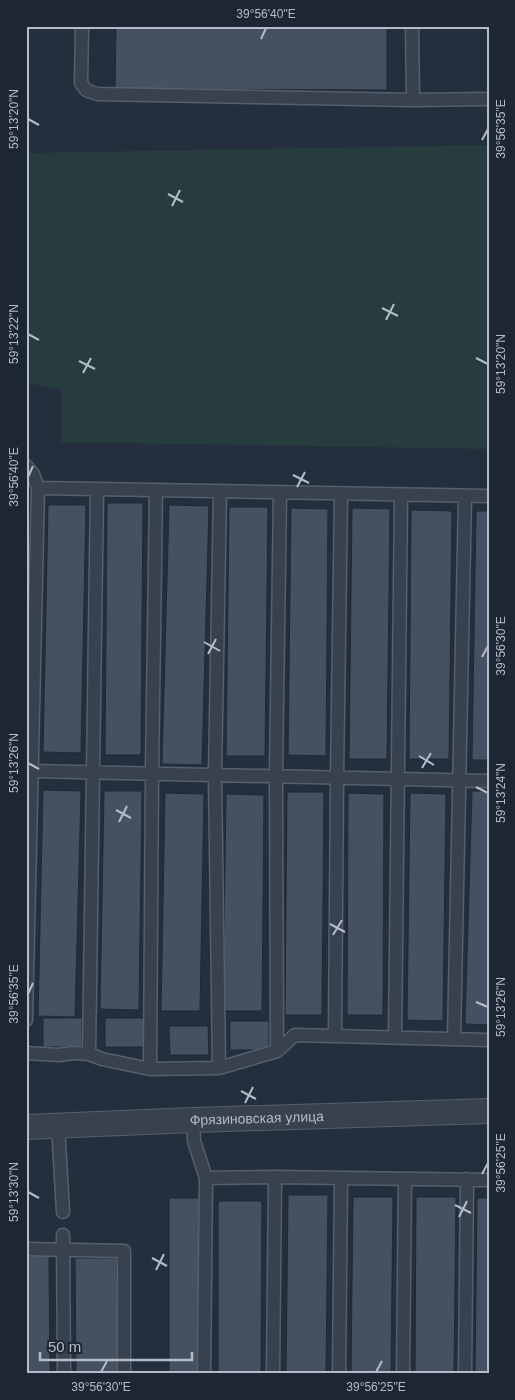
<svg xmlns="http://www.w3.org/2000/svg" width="515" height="1400" font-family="Helvetica,sans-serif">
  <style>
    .green { fill: #263c3f }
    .building { fill: #455162; stroke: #1f2835 }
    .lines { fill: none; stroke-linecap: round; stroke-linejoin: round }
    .service-casing { stroke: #565f6c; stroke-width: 15 }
    .minor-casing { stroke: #565f6c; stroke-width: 26 }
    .service { stroke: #38414e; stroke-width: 12 }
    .minor { stroke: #38414e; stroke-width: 24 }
    .ticks { fill: none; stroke: #b4bcc9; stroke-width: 2 }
    .labels { text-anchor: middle; stroke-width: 4; stroke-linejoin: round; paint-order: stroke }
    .street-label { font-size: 14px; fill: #b4bcc9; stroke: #1d2633 }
    .neatline { fill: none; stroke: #b4bcc9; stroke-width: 2 }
    .ticks-label { font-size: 12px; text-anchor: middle; fill: #b4bcc9 }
  </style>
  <rect width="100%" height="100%" fill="#242f3e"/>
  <path class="green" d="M489,145V449L61,442V389L26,383V153Z"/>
  <path class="building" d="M116,26H387V90L115,89Z
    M107,503H143L141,755H105Z
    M48,505H86L81,753L43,752Z
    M169,505L209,506L202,765L162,764Z
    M229,507H268L265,756H226Z
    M291,508L328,509L326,756L288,755Z
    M352,508L390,509L387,759H349Z
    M411,510L452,511L449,759H409Z
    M476,511H489V760H472Z
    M43,790L81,791L75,1017L38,1016Z
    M104,791H142L139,1010L100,1009Z
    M472,791H489V1025L465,1024Z
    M287,792H324L322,1015H285Z
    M165,793L204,794L200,1011H161Z
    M348,793L384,794L383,1015H347Z
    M410,793L446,794L443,1021L407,1020Z
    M226,794L264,795L262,1011H223Z
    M43,1018H82V1047H43Z
    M105,1018H144V1047H105Z
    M230,1021H269V1050H230Z
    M169,1026H208L209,1055H170Z
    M288,1195H328L326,1374H286Z
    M353,1197H393L391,1374H351Z
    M416,1197H456L454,1374H415Z
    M169,1198H200L199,1374H169Z
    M477,1198H489V1374H475Z
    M218,1201H262L261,1374H218Z
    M26,1253H49L50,1374H26Z
    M75,1258H117L118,1374H76Z"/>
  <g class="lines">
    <g class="service-casing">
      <path id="service" d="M82,26L81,83L86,90L97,94L413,100L489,99
        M412,26L413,100
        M26,466L33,474L38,488L489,496
        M32,771L489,781
        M26,1020L38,488
        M335,1036L337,777L341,494
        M395,1038L401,495
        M454,1039L465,496
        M277,1051L276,776L280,493
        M26,1053L59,1055L73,1053L89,1054L102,1059L150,1069L219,1068L277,1051L295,1035L489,1040
        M89,1054L97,489
        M219,1068L215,775L220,492
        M150,1069L152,773L156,490
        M193,1120L194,1141L206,1178L204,1374
        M58,1125L63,1212
        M206,1178L275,1177L489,1180
        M63,1235L64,1374
        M26,1249L124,1251V1374
        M273,1374L275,1177
        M339,1374L341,1178
        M403,1374L405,1179
        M465,1374L467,1179"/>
    </g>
    <g class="minor-casing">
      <g id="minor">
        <path id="s1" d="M26,1127L193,1120L489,1111"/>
      </g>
    </g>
    <use href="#service" class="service"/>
    <use href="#minor" class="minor"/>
  </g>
  <path class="ticks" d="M261,39L266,28M28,119L39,125M482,140L488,129M168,194L183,202M172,206L180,190M382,308L398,316M386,320L394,304M28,334L39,340M476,358L488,364M79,361L95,369M83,373L91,358M293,475L309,483M28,477L33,466M297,487L305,472M204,642L220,651M208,654L216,639M482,657L488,646M419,756L434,765M28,763L39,769M422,768L431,753M476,787L488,793M116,810L131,818M119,822L127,806M330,924L345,932M333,935L342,920M28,994L33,983M476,1002L488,1007M241,1091L256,1099M245,1103L253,1087M482,1174L488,1163M28,1192L39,1198M455,1205L471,1213M459,1217L467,1201M152,1258L167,1266M156,1270L164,1254M101,1372L107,1361M376,1372L382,1361"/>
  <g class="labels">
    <g class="street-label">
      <text dy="5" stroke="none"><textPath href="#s1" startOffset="231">Фрязиновская улица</textPath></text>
    </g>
  </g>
  <rect width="515" height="1400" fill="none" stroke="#1d2633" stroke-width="55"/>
  <path d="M40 1352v8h152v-8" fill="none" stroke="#b4bcc9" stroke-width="2.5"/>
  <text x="48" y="1352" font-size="15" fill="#b4bcc9" stroke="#1d2633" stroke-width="4" paint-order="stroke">50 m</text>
  <rect x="28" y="28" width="460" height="1344" class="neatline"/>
  <g class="ticks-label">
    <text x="266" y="18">39°56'40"E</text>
    <text transform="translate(14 119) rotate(-90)" y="4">59°13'20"N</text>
    <text transform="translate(501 129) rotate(-90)" y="4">39°56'35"E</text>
    <text transform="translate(14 334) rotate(-90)" y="4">59°13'22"N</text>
    <text transform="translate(501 364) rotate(-90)" y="4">59°13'20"N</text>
    <text transform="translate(14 477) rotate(-90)" y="4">39°56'40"E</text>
    <text transform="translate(501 646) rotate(-90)" y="4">39°56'30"E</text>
    <text transform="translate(14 763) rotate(-90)" y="4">59°13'26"N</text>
    <text transform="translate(501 793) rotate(-90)" y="4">59°13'24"N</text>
    <text transform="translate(14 994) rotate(-90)" y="4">39°56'35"E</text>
    <text transform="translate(501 1007) rotate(-90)" y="4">59°13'26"N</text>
    <text transform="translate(501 1163) rotate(-90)" y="4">39°56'25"E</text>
    <text transform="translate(14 1192) rotate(-90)" y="4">59°13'30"N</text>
    <text x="101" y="1391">39°56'30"E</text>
    <text x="376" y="1391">39°56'25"E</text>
  </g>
</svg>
